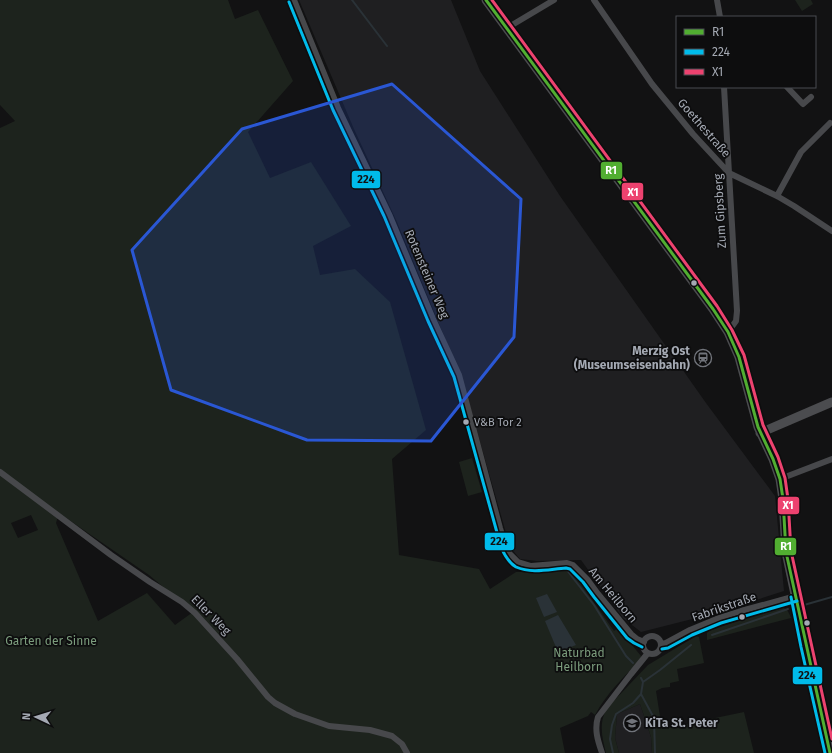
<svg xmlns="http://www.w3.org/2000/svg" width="832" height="753" font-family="'Fira Sans',sans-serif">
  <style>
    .built { fill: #1f1f21 }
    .green { fill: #1d231d; fill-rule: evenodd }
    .water { fill: #2a3237 }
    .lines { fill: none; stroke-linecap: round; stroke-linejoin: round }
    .stream { stroke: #2a3237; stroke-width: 2 }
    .street { stroke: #47484b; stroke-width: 6 }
    .secondary { stroke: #4b4c4f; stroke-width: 9 }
    .bus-1-casing { stroke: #0d0d0e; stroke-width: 6 }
    .bus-2-casing { stroke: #0d0d0e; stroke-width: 6 }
    .bus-3-casing { stroke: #0d0d0e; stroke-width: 6 }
    .bus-1 { stroke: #51ae31; stroke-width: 3 }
    .bus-2 { stroke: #00bbea; stroke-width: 3 }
    .bus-3 { stroke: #ed426f; stroke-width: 3 }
    .marked { fill: #2a57d4; fill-opacity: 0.2; stroke: #2a57d4; stroke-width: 3; stroke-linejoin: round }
    .bus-dot { fill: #a4a9b3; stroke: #0d0d0e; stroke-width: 1.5 }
    .labels { text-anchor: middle; stroke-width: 3.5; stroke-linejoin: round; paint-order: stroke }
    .bus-label { font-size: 11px; fill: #a4a9b3; stroke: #0d0d0e; text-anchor: start }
    .street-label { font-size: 12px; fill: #a4a9b3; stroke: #0d0d0e }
    .poi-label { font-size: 12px; font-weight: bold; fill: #a4a9b3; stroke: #0d0d0e; text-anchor: end }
    .park-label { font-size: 12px; fill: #7c9d7d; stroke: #0d0d0e }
    .line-badge { stroke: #0d0d0e; stroke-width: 1.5 }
    .badge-label { font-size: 11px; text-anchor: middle; font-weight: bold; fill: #fff }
    .pale-badge-label { font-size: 11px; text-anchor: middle; font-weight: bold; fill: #111 }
  </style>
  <rect width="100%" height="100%" fill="#121213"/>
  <path class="built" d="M299,0H451L480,71L560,196L706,403L775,496L784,591L712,614L641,632L623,618L581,560L537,561L520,559L510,547L463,382L397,222L354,129Z
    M640,704L651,737L652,753H619L615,738L617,714Z"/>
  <path class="green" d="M0,0H228L235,19L258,10L293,81L248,132L270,178L311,162L351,226L313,246L320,275L355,269L390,302L426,430L392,459L399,555L479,569L490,589L516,572L565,570H571L614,631L618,628L641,656L640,660C624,677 606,694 595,715L591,712L588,716L560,728L565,753H0V128L15,121L0,105ZM59,513L149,575L193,612L175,625L147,593L98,621L56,523ZM31,515L38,530L18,538L11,523Z
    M795,0H811L813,4L802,11Z
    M472,458L482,492L468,496L459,462Z
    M779,606C787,609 788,610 791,618L707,640V633L709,631L760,613L771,607Z
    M696,636L699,637L704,663L677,669L679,681L670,683V687L662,688L656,691L662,729L744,712L754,753H652L651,737L640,704L617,714L615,738L619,753H606C602,737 598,722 608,707L648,665Z"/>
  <path class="water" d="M547,594L557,612L544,617L536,598Z
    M558,615L576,645L558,652L545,621Z"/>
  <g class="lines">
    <path class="stream" d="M352,0L387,46
      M566,569L594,605L626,656L633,663
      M804,605L832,597
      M712,635L788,609
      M643,682L660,670L691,645
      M641,694L654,718L655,753
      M613,753L610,739L612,725L616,714L633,703L641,694L643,682L641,678"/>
    <path class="street" d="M294,0L338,108L389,214L433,319L459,375L500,528L505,545L510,554L518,562L531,566L567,563L573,565L587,579L598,594L631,634L637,639L644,642
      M594,0L652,84L693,134L729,173L777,196L794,206L832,231
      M717,0L720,17
      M507,28L554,0
      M724,87L737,311L736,321L728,332
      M787,87L803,104L811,97
      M777,196L801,152L830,123
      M0,472L111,555L150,582L182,602L195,613L237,659L268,697L275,703L295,714L329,726L370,730L392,736L402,744L407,753
      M780,479L832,459
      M643 645a9 9 0 1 1 18 0a9 9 0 1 1-18 0Z
      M661,644L666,643L690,630L719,618L741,611L796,596
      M602,753C598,741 594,730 598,717L631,674L648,653"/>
    <path class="secondary" d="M486,0L713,309L728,332L739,357L758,427L773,459L780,479L783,499L786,552L806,646L830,753
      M760,433L832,402"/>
    <g class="bus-1-casing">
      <path id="bus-1" d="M486,0L713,309L728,332L739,357L758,427L773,459L780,479L783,499L786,552L830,753"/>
    </g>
    <g class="bus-2-casing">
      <path id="bus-2" d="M289,2L333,110L384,216L428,321L454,377L501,547C504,554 509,563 516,567C532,574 550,569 566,568L570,569L583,582L594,597L627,638L634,643L642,647
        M791,597L801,647L825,753
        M662,649L668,648L692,635L721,623L797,601"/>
    </g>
    <g class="bus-3-casing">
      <path id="bus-3" d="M492,0L717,306L732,330L744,355L763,425L778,457L785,478L788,499L791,551L832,739"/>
    </g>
    <use href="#bus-1" class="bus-1"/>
    <use href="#bus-2" class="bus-2"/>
    <use href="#bus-3" class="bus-3"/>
  </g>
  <path class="marked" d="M392,84L521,199L514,337L431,441L307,440L171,390L132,250L242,129Z"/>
  <defs>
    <g id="station-ring" transform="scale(0.9)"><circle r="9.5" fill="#0d0d0e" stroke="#71747b" stroke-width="1.5"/><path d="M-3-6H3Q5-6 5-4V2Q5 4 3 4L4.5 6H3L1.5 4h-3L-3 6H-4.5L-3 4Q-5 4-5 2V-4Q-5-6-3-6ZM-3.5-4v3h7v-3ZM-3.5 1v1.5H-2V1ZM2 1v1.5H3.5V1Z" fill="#71747b"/></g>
    <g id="school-ring" transform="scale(0.9)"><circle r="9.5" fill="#0d0d0e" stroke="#71747b" stroke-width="1.5"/><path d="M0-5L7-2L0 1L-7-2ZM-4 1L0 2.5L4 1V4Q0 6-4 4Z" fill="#71747b"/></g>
  </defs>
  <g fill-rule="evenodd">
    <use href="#station-ring" x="703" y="358"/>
    <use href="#school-ring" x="632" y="723"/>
  </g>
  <g class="bus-dot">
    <circle cx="694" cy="283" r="3.5"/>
    <circle cx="466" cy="422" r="3.5"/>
    <circle cx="742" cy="617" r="3.5"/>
    <circle cx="807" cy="623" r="3.5"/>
  </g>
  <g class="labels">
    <g class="bus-label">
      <text x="474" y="426">V&amp;B Tor 2</text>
    </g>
    <g class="street-label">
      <text transform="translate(704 128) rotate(49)" y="4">Goethestraße</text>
      <text transform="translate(720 211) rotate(-93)" y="4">Zum Gipsberg</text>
      <text transform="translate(427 274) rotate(67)" y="4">Rotensteiner Weg</text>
      <text transform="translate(613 595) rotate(50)" y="4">Am Heilborn</text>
      <text transform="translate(724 607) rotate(-19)" y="4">Fabrikstraße</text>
      <text transform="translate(211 615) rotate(45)" y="4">Eller Weg</text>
    </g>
    <g class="poi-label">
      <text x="690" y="355">Merzig Ost<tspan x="690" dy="14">(Museumseisenbahn)</tspan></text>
      <text x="645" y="727" text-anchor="start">KiTa St. Peter</text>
    </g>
    <g class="park-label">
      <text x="51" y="645">Garten der Sinne</text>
      <text x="579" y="657">Naturbad<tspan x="579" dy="14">Heilborn</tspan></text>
    </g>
  </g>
  <g class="line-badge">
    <rect x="600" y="161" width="23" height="19" rx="4" fill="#51ae31"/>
    <rect x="351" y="170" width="30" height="19" rx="4" fill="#00bbea"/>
    <rect x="621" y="182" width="23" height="19" rx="4" fill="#ed426f"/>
    <rect x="777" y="496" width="23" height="19" rx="4" fill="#ed426f"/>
    <rect x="484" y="532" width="31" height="19" rx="4" fill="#00bbea"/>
    <rect x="774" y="537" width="23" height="19" rx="4" fill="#51ae31"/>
    <rect x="792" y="666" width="31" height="19" rx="4" fill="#00bbea"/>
  </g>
  <g class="badge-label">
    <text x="611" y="174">R1</text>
    <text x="633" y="196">X1</text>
    <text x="788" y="509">X1</text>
    <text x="786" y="550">R1</text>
  </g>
  <g class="pale-badge-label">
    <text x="366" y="183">224</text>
    <text x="499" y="545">224</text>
    <text x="807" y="679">224</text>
  </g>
  <rect x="676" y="16" width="140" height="72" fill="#0d0d0e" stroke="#494b50"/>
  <rect x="684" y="29" width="20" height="6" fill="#51ae31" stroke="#494b50"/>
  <text x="712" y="36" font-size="12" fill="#a4a9b3">R1</text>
  <rect x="684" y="49" width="20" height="6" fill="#00bbea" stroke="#494b50"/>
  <text x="712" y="56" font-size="12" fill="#a4a9b3">224</text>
  <rect x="684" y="69" width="20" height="6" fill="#ed426f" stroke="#494b50"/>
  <text x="712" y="76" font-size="12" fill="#a4a9b3">X1</text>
  <g transform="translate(36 717) rotate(274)" stroke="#0d0d0e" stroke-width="3" paint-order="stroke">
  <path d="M0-3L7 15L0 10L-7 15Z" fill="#a4a9b3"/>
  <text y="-6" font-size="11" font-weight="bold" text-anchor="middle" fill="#a4a9b3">N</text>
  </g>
</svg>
